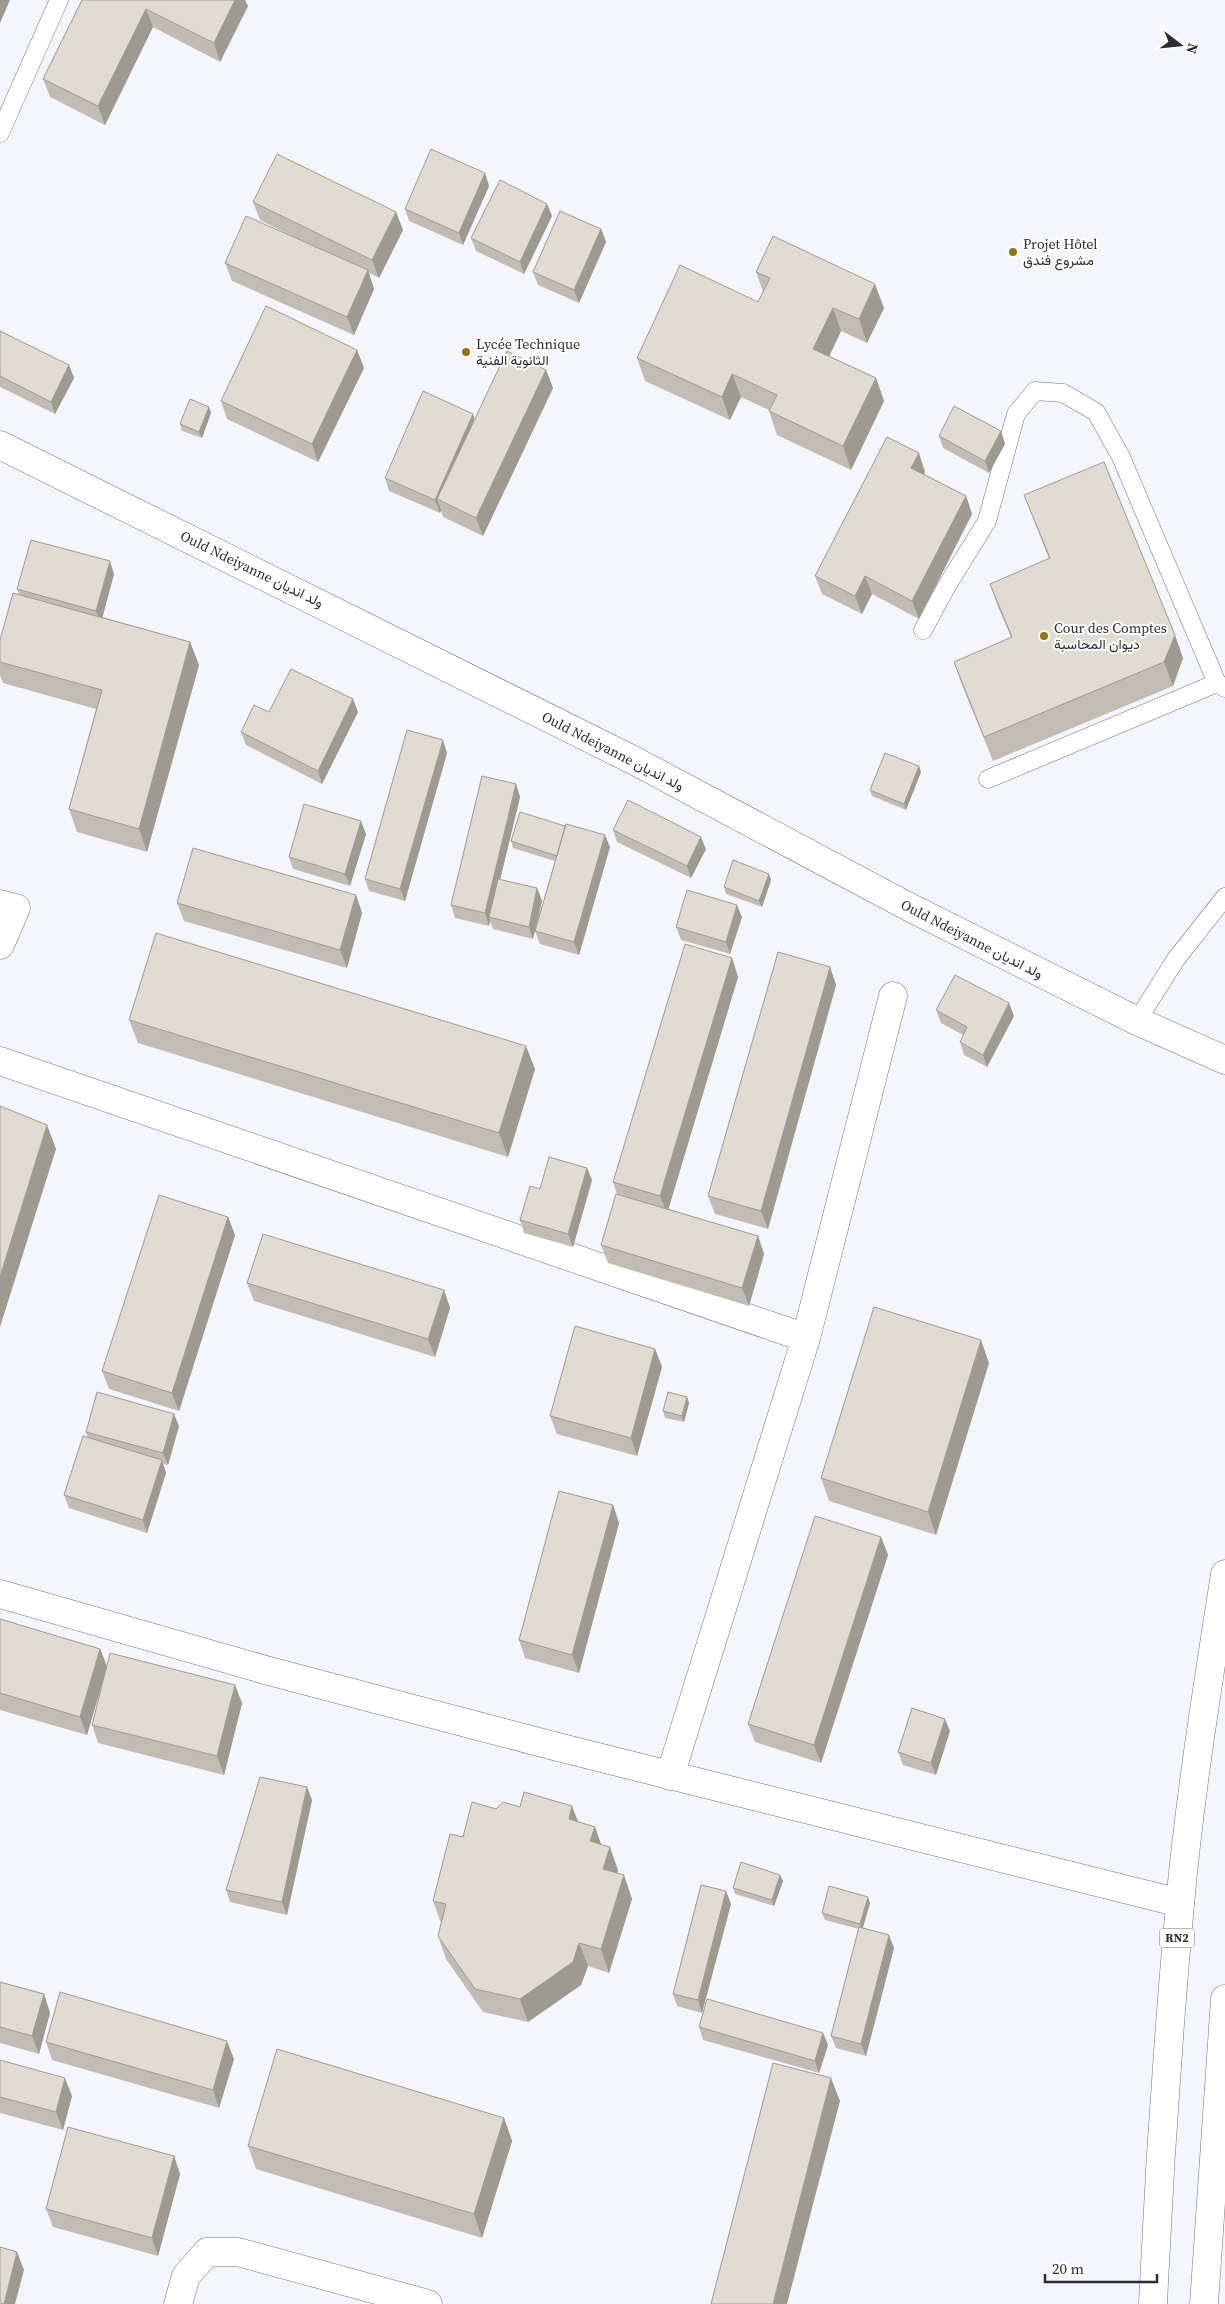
<svg xmlns="http://www.w3.org/2000/svg" width="1225" height="2304" font-family="'Source Serif 4',Vazirmatn,serif">
  <style>
    .lines { fill: none; stroke-linecap: round; stroke-linejoin: round }
    .service-casing { stroke: #71737d; stroke-width: 19 }
    .minor-casing { stroke: #71737d; stroke-width: 29 }
    .trunk-casing { stroke: #71737d; stroke-width: 29 }
    .service { stroke: #fff; stroke-width: 18 }
    .minor { stroke: #fff; stroke-width: 28 }
    .trunk { stroke: #fff; stroke-width: 28 }
    .wall { fill: #c1bdb4 }
    .shaded-wall { fill: #9d9a92 }
    .building { fill: #e0dcd1; stroke: #9d9a92 }
    .poi-dot { fill: #8e751a; stroke: #fff; stroke-width: 2 }
    .labels { text-anchor: middle; stroke-width: 4; stroke-linejoin: round; paint-order: stroke }
    .shield { fill: #fff; stroke: #6b6c6f; stroke-width: 1 }
    .shield-label { font-size: 12px; font-weight: bold; fill: #2c2d31 }
    .poi-label { font-size: 14px; fill: #2c2d31; stroke: #fff; text-anchor: start }
    .street-label { font-size: 14px; fill: #2c2d31; stroke: #fff }
  </style>
  <rect width="100%" height="100%" fill="#f5f6fd"/>
  <g class="lines">
    <g class="service-casing">
      <path id="service" d="M0,133L59,0
        M923,630L948,584L987,521L1016,414L1035,391L1063,393L1096,412L1121,457L1217,683L1225,688
        M988,779L1217,683
        M1137,1021L1176,959L1225,897"/>
    </g>
    <g class="minor-casing">
      <path id="minor" d="M0,445L633,760L909,907L1137,1021L1225,1060
        M0,904L16,908L0,945
        M0,1061L806,1338
        M0,1594L269,1671L554,1746L1180,1903
        M670,1776L806,1338L893,996
        M178,2304L186,2276L207,2252H238L428,2304"/>
    </g>
    <g class="trunk-casing">
      <path id="trunk" d="M1153,2304C1159,2170 1168,2037 1180,1904C1190,1793 1208,1684 1225,1574
        M1204,2304L1225,1999"/>
    </g>
    <use href="#service" class="service"/>
    <use href="#minor" class="minor"/>
    <use href="#trunk" class="trunk"/>
  </g>
  <path class="wall" d="M82,0H245L248,6L220,62L153,27L105,125L50,97L43,79Z
    M485,173L489,186L463,245L409,221L405,209Z
    M253,202L396,212L403,230L379,278L369,273L374,289L354,335L232,281L225,263L302,241L260,220Z
    M547,204L552,216L524,274L476,251L471,238Z
    M601,229L606,242L579,303L538,285L533,272Z
    M756,272L884,308L867,343L841,331L829,356L876,378L884,401L851,470L777,435L769,411V410L741,397L730,420L645,381L637,358L758,302L763,292Z
    M0,331L69,365L74,378L55,414L0,387Z
    M357,350L364,368L318,462L227,419L221,401Z
    M546,370L553,388L483,536L443,517L441,510L440,513L389,491L385,478L475,419Z
    M209,407L211,413L202,438L182,431L180,424Z
    M1001,431L1005,444L989,473L943,448L939,436Z
    M925,472L924,474L966,496L972,514L919,619L872,594L862,614L822,594L815,576Z
    M1024,495L1183,658L1173,686L993,761L962,685L954,662L1011,637L998,607L990,584L1049,559Z
    M114,574L102,617L190,642L199,665L147,852L77,832L69,809L96,709L3,683L0,675V662L19,595L17,589Z
    M269,712H358L322,784L246,745L241,732Z
    M447,753L405,901L369,891L365,879Z
    M919,766L921,772L906,810L872,796L870,790Z
    M516,784L520,797L500,880L537,888L542,901L533,939L493,929L490,921L489,926L455,918L451,905Z
    M613,830L706,849L691,878L617,842Z
    M366,834L350,886L293,869L289,857Z
    M511,841L610,847L579,955L540,944L535,931L555,861L513,848Z
    M769,874L771,880L762,907L726,894L724,887Z
    M356,895L362,913L347,968L184,921L177,903Z
    M742,917L730,954L681,940L676,927Z
    M732,958L738,977L668,1209L758,1236L764,1254L749,1306L608,1263L601,1245L617,1194L613,1182Z
    M830,967L836,985L768,1229L715,1214L708,1196Z
    M936,1010L1014,1016L987,1067L964,1055L960,1042L963,1035L941,1023Z
    M129,1020L535,1069L508,1157L138,1043Z
    M592,1180L573,1247L524,1233L520,1220L540,1189Z
    M228,1217L235,1235L179,1411L109,1389L102,1371Z
    M247,1283L444,1290L450,1308L435,1357L254,1301Z
    M655,1349L662,1367L637,1456L557,1434L550,1416Z
    M989,1363L936,1535L829,1501L821,1478Z
    M687,1397L689,1403L684,1422L665,1418L663,1411Z
    M179,1426L168,1465L163,1464L166,1473L147,1533L69,1508L64,1495L88,1438L86,1432Z
    M613,1505L619,1523L579,1673L525,1658L519,1640Z
    M881,1537L888,1555L821,1763L755,1742L748,1724Z
    M0,1619L100,1649L107,1666L242,1703L224,1775L98,1743L92,1725L105,1673L87,1735L0,1710Z
    M950,1731L936,1775L903,1765L898,1752Z
    M307,1787L312,1800L287,1915L230,1902L226,1890Z
    M520,1807L578,1822L595,1827L601,1844L618,1870L617,1873L632,1899L609,1973L588,1966L581,1985L528,2022L483,2012L446,1959L438,1936L441,1923L433,1901L463,1837L496,1809Z
    M780,1875L783,1881L774,1906L735,1894L733,1888Z
    M726,1891L731,1904L702,2013L677,2006L673,1994Z
    M870,1903L863,1928L894,1948L866,2056L836,2048L831,2036L859,1929L825,1920L822,1913Z
    M0,1982L44,1994L50,2013L39,2054L0,2043Z
    M699,2027L823,2033L828,2045L819,2073L703,2040Z
    M46,2042L234,2059L219,2108L52,2060Z
    M0,2060L72,2096L63,2130L0,2113Z
    M504,2118L512,2141L482,2238L256,2169L248,2146Z
    M174,2156L180,2174L158,2256L53,2227L46,2209Z"/>
  <path class="shaded-wall" d="M0,0H10L0,23Z
    M235,0H245L248,6L220,62L214,43Z
    M146,9L153,27L105,125L98,106Z
    M485,173L489,186L463,245L459,233Z
    M547,204L552,216L524,274L520,262Z
    M396,212L403,230L379,278L372,260Z
    M601,229L606,242L579,303L574,290Z
    M368,270L374,289L354,335L347,317Z
    M875,284L884,308L867,343L859,319Z
    M833,308L841,331L822,372L813,349Z
    M357,350L364,368L318,462L312,444Z
    M69,365L74,378L55,414L51,402Z
    M546,370L553,388L483,536L476,518Z
    M732,374L741,397L730,420L722,397Z
    M876,378L884,401L851,470L843,446Z
    M209,407L211,413L202,438L199,432Z
    M473,414L477,426L437,499L441,510L440,513L435,500Z
    M1001,431L1005,444L989,473L985,461Z
    M919,453L925,472L918,486L911,468Z
    M966,496L972,514L919,619L912,601Z
    M110,561L114,574L101,623L96,611Z
    M865,576L872,594L862,614L855,596Z
    M1175,635L1183,658L1173,686L1164,662Z
    M190,642L199,665L147,852L139,829Z
    M353,699L358,712L322,784L318,771Z
    M443,740L447,753L405,901L400,889Z
    M919,766L921,772L906,810L904,804Z
    M516,784L520,797L491,917H489L490,921L489,926L485,913Z
    M361,821L366,834L350,886L345,874Z
    M605,835L610,847L579,955L574,942Z
    M701,837L706,849L691,878L687,866Z
    M769,874L771,880L762,907L759,901Z
    M537,888L542,901L533,939L529,927Z
    M356,895L362,913L347,968L340,950Z
    M737,905L742,917L730,954L726,942Z
    M732,958L738,977L667,1214L660,1196Z
    M830,967L836,985L768,1229L761,1211Z
    M1009,1003L1014,1016L987,1067L983,1055Z
    M526,1046L535,1069L508,1157L499,1133Z
    M47,1125L56,1149L0,1327V1277Z
    M587,1168L592,1180L573,1247L568,1234Z
    M228,1217L235,1235L179,1411L172,1393Z
    M758,1236L764,1254L749,1306L742,1288Z
    M444,1290L450,1308L435,1357L428,1339Z
    M981,1340L989,1363L936,1535L928,1512Z
    M655,1349L662,1367L637,1456L631,1438Z
    M687,1397L689,1403L684,1422L682,1416Z
    M174,1414L179,1426L168,1465L163,1453Z
    M162,1460L166,1473L147,1533L143,1520Z
    M613,1505L619,1523L579,1673L572,1655Z
    M881,1537L888,1555L821,1763L814,1745Z
    M100,1649L107,1667L87,1735L80,1717Z
    M235,1685L242,1703L224,1775L217,1756Z
    M945,1719L950,1731L936,1775L931,1763Z
    M307,1787L312,1800L287,1915L282,1902Z
    M572,1806L581,1829L569,1819Z
    M595,1827L603,1850L590,1841Z
    M610,1847L618,1870L611,1892L603,1869Z
    M624,1875L632,1899L609,1973L601,1949Z
    M780,1875L783,1881L774,1906L772,1900Z
    M726,1891L731,1904L702,2013L698,2000Z
    M868,1897L870,1903L862,1930L860,1924Z
    M889,1935L894,1948L866,2056L861,2044Z
    M579,1943L588,1966L581,1985L528,2022L520,1999Z
    M44,1994L50,2013L39,2054L32,2036Z
    M823,2033L828,2045L819,2073L815,2061Z
    M227,2041L234,2059L219,2108L213,2090Z
    M65,2078L72,2096L63,2130L56,2112Z
    M831,2078L840,2101L787,2304H773Z
    M504,2118L512,2141L482,2238L474,2214Z
    M174,2156L180,2174L158,2256L152,2238Z
    M17,2252L24,2270L15,2304H4Z"/>
  <path class="building" d="M82,0H235L214,43L146,9L98,106L43,79Z
    M431,149L485,173L459,233L405,209Z
    M277,154L396,212L372,260L253,202Z
    M500,180L547,204L520,262L471,238Z
    M560,211L601,229L574,290L533,272Z
    M246,216L368,270L347,317L225,263Z
    M773,236L875,284L859,319L833,308L813,349L876,378L843,446L769,411L777,395L732,374L722,397L637,358L680,265L758,302L770,278L756,272Z
    M266,306L357,350L312,444L221,401Z
    M0,331L69,365L51,402L0,376Z
    M507,351L546,370L476,518L437,499Z
    M423,391L473,414L435,500L385,478Z
    M190,399L209,407L199,432L180,424Z
    M954,406L1001,431L985,461L939,436Z
    M887,437L919,453L911,468L966,496L912,601L865,576L855,596L815,576Z
    M1104,462L1175,635L1164,662L984,737L954,662L1012,637L990,584L1050,558L1024,495Z
    M31,540L110,561L96,611L17,589Z
    M13,593L190,642L139,829L69,809L102,690L0,662V640Z
    M291,669L353,699L318,771L241,732L254,705L269,712Z
    M407,730L443,740L400,889L365,879Z
    M885,753L919,766L904,804L870,790Z
    M482,776L516,784L485,913L451,905Z
    M628,800L701,837L687,866L613,830Z
    M304,804L361,821L345,874L289,857Z
    M520,812L565,826L557,856L511,841Z
    M566,824L605,835L574,942L535,931Z
    M193,848L356,895L340,950L177,903Z
    M733,860L769,874L759,901L724,887Z
    M498,879L537,888L529,927L489,917Z
    M687,890L737,905L726,942L676,927Z
    M156,933L526,1046L499,1133L129,1020Z
    M685,944L732,958L660,1196L613,1182Z
    M778,952L830,967L761,1211L708,1196Z
    M955,975L1009,1003L983,1055L960,1042L967,1027L936,1010Z
    M0,1106L47,1125L0,1277Z
    M549,1157L587,1168L568,1234L520,1220L530,1186L540,1189Z
    M616,1194L758,1236L742,1288L601,1245Z
    M159,1195L228,1217L172,1393L102,1371Z
    M263,1234L444,1290L428,1339L247,1283Z
    M874,1307L981,1340L928,1512L821,1478Z
    M575,1326L655,1349L631,1438L550,1416Z
    M97,1392L174,1414L163,1453L86,1432Z
    M668,1392L687,1397L682,1416L663,1411Z
    M83,1436L162,1460L143,1520L64,1495Z
    M559,1491L613,1505L572,1655L519,1640Z
    M815,1516L881,1537L814,1745L748,1724Z
    M0,1619L100,1649L80,1717L0,1693Z
    M110,1653L235,1685L217,1756L92,1725Z
    M912,1708L945,1719L931,1763L898,1752Z
    M260,1777L307,1787L282,1902L226,1890Z
    M524,1792L572,1806L569,1819L595,1827L590,1841L610,1847L603,1869L624,1875L601,1949L579,1943L573,1962L520,1999L475,1989L438,1936L446,1904L433,1901L450,1834L463,1837L472,1802L496,1809L503,1802L520,1807Z
    M741,1862L780,1875L772,1900L733,1888Z
    M701,1885L726,1891L698,2000L673,1994Z
    M829,1886L868,1897L860,1924L822,1913Z
    M859,1927L889,1935L861,2044L831,2036Z
    M0,1982L44,1994L32,2036L0,2027Z
    M60,1992L227,2041L213,2090L46,2042Z
    M707,1999L823,2033L815,2061L699,2027Z
    M277,2049L504,2118L474,2214L248,2146Z
    M0,2060L65,2078L56,2112L0,2097Z
    M773,2063L831,2078L773,2304H711Z
    M68,2127L174,2156L152,2238L46,2209Z
    M0,2247L17,2252L4,2304L0,2303Z"/>
  <g class="poi-dot">
    <circle cx="1013" cy="252" r="5"/>
    <circle cx="466" cy="352" r="5"/>
    <circle cx="1044" cy="636" r="5"/>
  </g>
  <g class="labels">
    <rect class="shield" x="1159.5" y="1928.5" width="35" height="19" rx="4"/>
    <g class="shield-label">
      <text x="1177" y="1942">RN2</text>
    </g>
    <g class="poi-label">
      <text x="1023" y="249">Projet Hôtel<tspan x="1023" dy="16">مشروع فندق</tspan></text>
      <text x="476" y="349">Lycée Technique<tspan x="476" dy="16">الثانوية الفنية</tspan></text>
      <text x="1054" y="633">Cour des Comptes<tspan x="1054" dy="16">ديوان المحاسبة</tspan></text>
    </g>
    <g class="street-label">
      <text transform="translate(252 569) rotate(26)" y="5">Ould Ndeiyanne ولد انديان</text>
      <text transform="translate(613 751) rotate(27)" y="5">Ould Ndeiyanne ولد انديان</text>
      <text transform="translate(972 939) rotate(27)" y="5">Ould Ndeiyanne ولد انديان</text>
    </g>
  </g>
  <g transform="translate(1180 45) rotate(106)" stroke="#ffffff" stroke-width="4" paint-order="stroke">
  <path d="M0-4L9 19L0 12L-9 19Z" fill="#2c2d31"/>
  <text y="-8" font-size="14" font-weight="bold" text-anchor="middle" fill="#2c2d31">N</text>
  </g>
  <path d="M1045 2274v8h112v-8" fill="none" stroke="#2c2d31" stroke-width="2.5"/>
  <text x="1052" y="2274" font-size="15" fill="#2c2d31" stroke="#ffffff" stroke-width="4" paint-order="stroke">20 m</text>
</svg>
